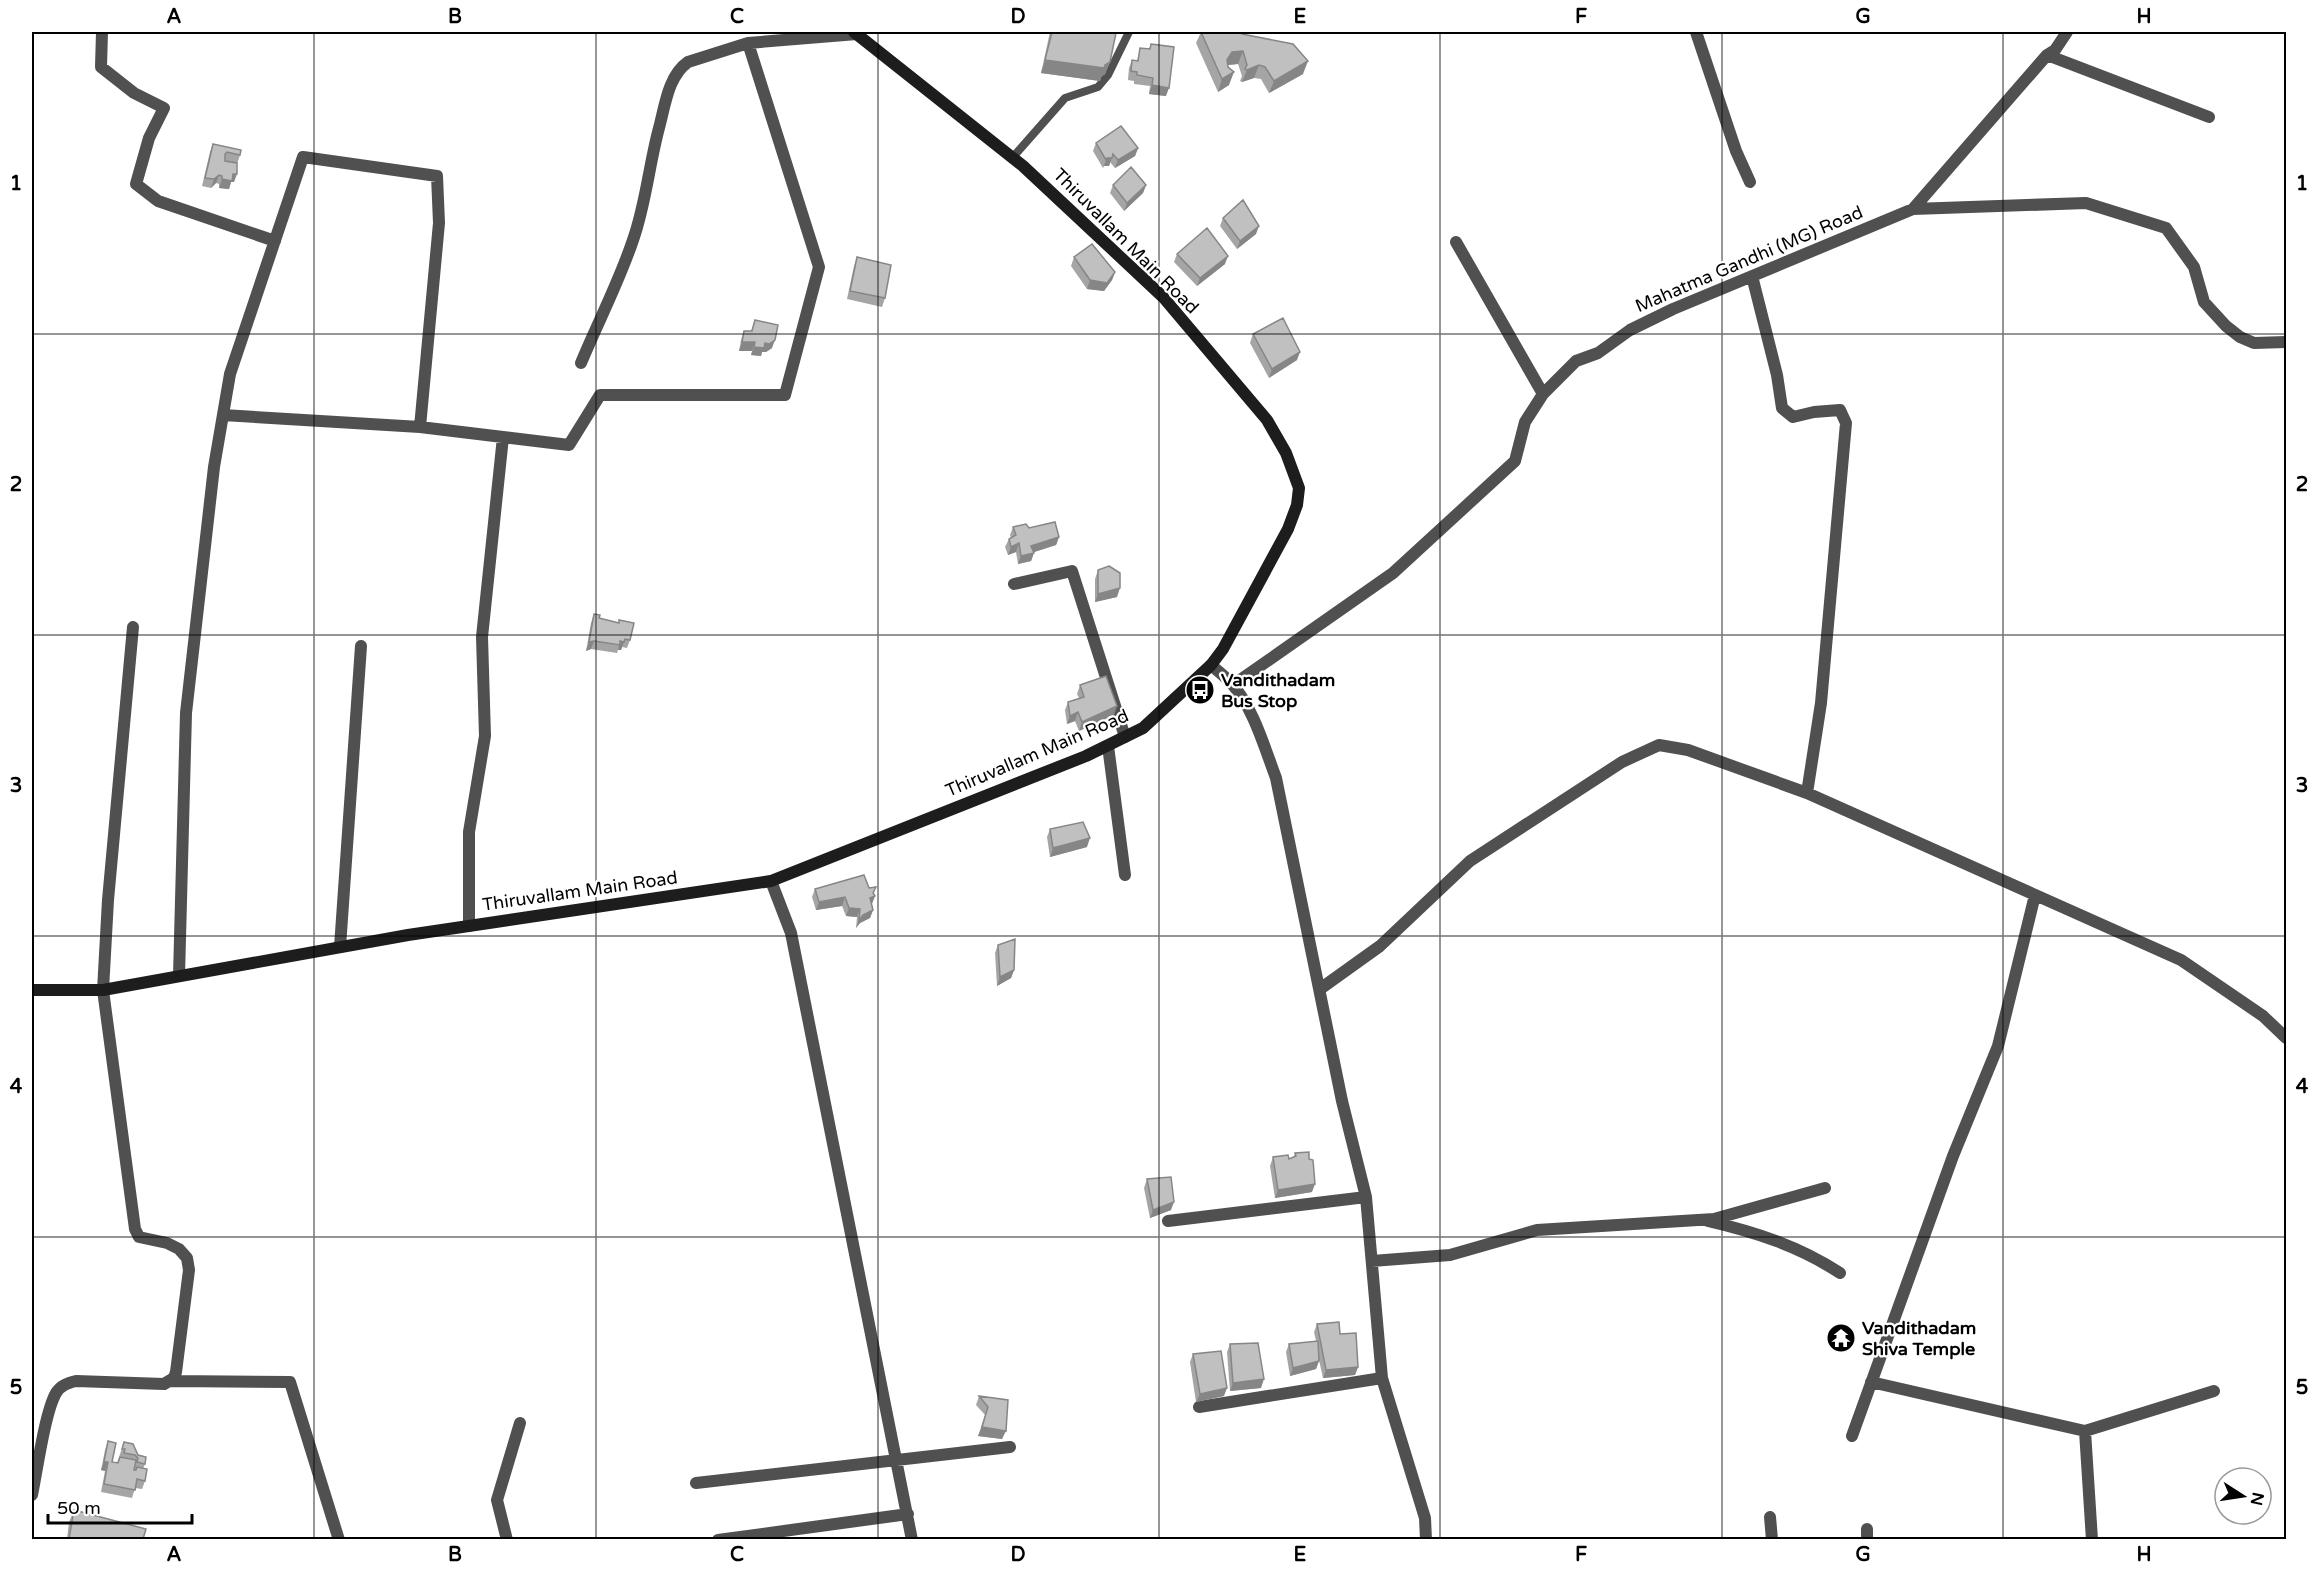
<svg xmlns="http://www.w3.org/2000/svg" width="2318" height="1571" font-family="'Varela Round',sans-serif">
  <style>
    .lines { fill: none; stroke-linecap: round; stroke-linejoin: round }
    .service { stroke: #505050; stroke-width: 8 }
    .minor { stroke: #505050; stroke-width: 12 }
    .secondary { stroke: #1d1d1d; stroke-width: 12 }
    .wall { fill: #a5a5a5 }
    .shaded-wall { fill: #868686 }
    .building { fill: #c0c0c0; stroke: #868686; stroke-width: 1.5 }
    .grid { fill: none; stroke: #000; stroke-width: 1.5; stroke-opacity: 0.55 }
    .labels { text-anchor: middle; stroke-width: 4.5; stroke-linejoin: round; paint-order: stroke }
    .street-label { font-size: 18px; fill: #000; stroke: #fff }
    .poi-label { font-size: 18px; font-weight: bold; fill: #000; stroke: #fff; text-anchor: start }
    .neatline { fill: none; stroke: #000; stroke-width: 2 }
    .grid-label { font-size: 20px; text-anchor: middle; font-weight: bold; fill: #000 }
  </style>
  <rect width="100%" height="100%" fill="#fff"/>
  <g class="lines">
    <path class="service" d="M1013,157L1065,98L1098,87L1108,75L1129,32"/>
    <path class="minor" d="M102,32L101,67L134,93L164,108L149,138L136,184L158,201L275,241
      M1696,32L1736,151L1750,182
      M2047,55L2209,117
      M1913,209L2047,55L2055,50L2067,32
      M1456,242L1543,394
      M1752,276L1777,375L1782,408L1793,417L1814,412L1840,410L1846,423L1821,703L1807,793
      M581,363C598,322 619,282 633,240C646,203 649,165 659,128C665,106 668,76 688,62L748,43L857,34
      M223,415L420,427L569,445L600,395H785L819,267L748,43
      M1014,584L1072,571L1125,737
      M1211,665C1218,671 1226,677 1232,684C1253,707 1265,749 1276,778L1342,1101L1366,1197L1382,1378L1425,1518L1426,1540
      M1233,685L1393,573L1515,461L1525,422L1543,394L1576,361L1598,353L1630,330L1673,309L1913,209L2086,203L2166,228L2194,267L2204,302L2226,326L2240,337L2254,343L2286,342
      M1108,746L1125,875
      M771,881L791,933L912,1540
      M469,926V832L485,736L482,637L503,437
      M340,947L361,646
      M179,976L186,713L214,467L230,374L303,157L437,176L439,223L420,427
      M1320,989L1380,946L1470,861L1622,762L1659,745L1688,750L1807,793L2181,960L2263,1016L2286,1038
      M1168,1221L1366,1197
      M1708,1221C1755,1232 1799,1246 1840,1273
      M1372,1261L1450,1255L1537,1230L1714,1219L1825,1188
      M170,1381L290,1382L339,1540
      M1871,1382L2085,1431L2092,1540
      M1199,1407L1382,1378
      M2085,1431L2214,1391
      M1852,1436L1953,1156L1998,1046L2035,895
      M696,1483L1010,1447
      M32,1495C37,1471 45,1412 56,1393C61,1385 68,1383 76,1381L164,1384L174,1378L176,1372L189,1270L187,1258L179,1249L167,1243L139,1237L135,1229L103,990L108,900L133,627
      M1770,1517L1772,1540
      M507,1540L497,1500L520,1423
      M718,1540L908,1514
      M1867,1540V1529"/>
    <path class="secondary" d="M32,990H103L408,935L771,881L1086,756L1143,728L1211,665L1223,649L1288,529L1297,505L1299,488L1286,453L1267,420L1163,297L1023,166L854,32"/>
  </g>
  <path class="wall" d="M1050,32H1112L1110,62L1105,74L1101,77L1100,81L1041,73Z
    M1201,32L1242,34L1303,74L1269,93L1261,79L1254,78L1242,82L1240,81L1242,76L1238,64L1228,65L1229,85L1218,92L1196,43Z
    M1151,44L1166,96L1149,94L1150,86L1134,84V81L1128,80L1129,68L1132,60L1137,61L1140,48L1149,49Z
    M1096,143L1138,148L1135,156L1115,168L1110,162L1109,166H1104L1103,168L1093,151Z
    M213,144L240,155L237,164L234,182H231L229,189L219,188V184L216,183L211,188L202,186L210,152Z
    M1113,185H1146L1143,193L1124,211L1110,193Z
    M1223,218L1256,234L1237,249L1220,226Z
    M1177,254L1225,264L1197,286L1174,262Z
    M857,257L885,298L882,307L847,299L854,266Z
    M1074,257L1115,272L1112,280L1104,291L1087,289L1071,266Z
    M755,320L772,348L766,352H762L761,356L751,355L752,351H739L741,340L744,331H751Z
    M1253,334L1297,360L1269,378L1250,343Z
    M1013,527L1029,528L1059,537L1056,545L1034,552L1031,561L1018,564L1016,552L1008,555L1005,547L1009,539L1011,538L1010,535Z
    M1098,570L1117,597L1095,602V579Z
    M594,614L630,640L627,648L622,647L621,650H618L617,653L591,649L586,651L591,623Z
    M1080,685L1114,715L1079,731L1075,721L1067,724L1065,710L1068,702L1079,698L1077,694Z
    M1050,829L1087,847L1050,857L1047,837Z
    M869,888L875,896L871,904L873,910L870,918L860,923L856,928L857,917L846,916L842,906L816,910L812,897L815,889Z
    M998,945L1014,970L1011,978L997,986L995,953Z
    M1295,1153L1312,1192L1275,1198L1270,1166L1273,1157L1289,1159L1294,1157Z
    M1147,1179L1171,1210L1150,1218L1144,1188Z
    M1317,1324L1340,1334L1358,1367L1355,1375L1323,1378L1319,1360L1316,1369L1290,1376L1286,1352L1289,1344L1316,1341L1314,1332Z
    M1230,1344L1261,1388L1230,1391L1227,1352Z
    M1193,1354L1224,1396L1196,1402L1190,1362Z
    M979,1396L1008,1400L1002,1439L978,1436L985,1415L976,1405Z
    M108,1441L112,1462L117,1463L124,1442L138,1455L145,1464L143,1469L145,1481L142,1489L135,1488L132,1498L101,1492L105,1471L101,1470L105,1450Z
    M74,1510L143,1539H67L69,1522Z"/>
  <path class="shaded-wall" d="M1243,51L1238,64L1227,65V60L1232,52Z
    M1045,60L1105,65L1110,62L1105,74L1101,77L1100,81L1041,73Z
    M1308,61L1303,74L1269,93L1274,81Z
    M1259,65L1254,78L1242,82L1247,70Z
    M1234,72L1229,85L1218,92L1222,79Z
    M1152,85L1169,88L1166,96L1149,94Z
    M1138,148L1135,156L1115,168L1118,160Z
    M1113,154L1109,166H1104L1103,168L1107,158Z
    M233,174H237L234,182H231L229,189L219,188L222,179Z
    M219,175L216,183L211,188L214,179Z
    M1146,185L1143,193L1124,211L1127,203Z
    M1259,226L1256,234L1237,249L1240,241Z
    M1228,256L1225,264L1197,286L1200,278Z
    M1115,272L1112,280L1104,291L1087,289L1090,280Z
    M775,340L772,348L766,352H762L761,356L751,355L754,347Z
    M742,342H755L752,351H739Z
    M1300,352L1297,360L1269,378L1272,369Z
    M1059,537L1056,545L1028,554L1031,546Z
    M1019,543L1016,552L1008,555L1011,547Z
    M1034,553L1031,561L1018,564L1021,556Z
    M1120,588L1117,597L1095,602L1098,594Z
    M594,641L591,649L586,651L589,642Z
    M620,641L624,642L621,650H618Z
    M1117,706L1114,715L1079,731L1082,722Z
    M1078,712L1075,721L1067,724L1070,716Z
    M1090,838L1087,847L1050,857L1053,848Z
    M876,887L873,895L875,896L872,904L867,906L870,898Z
    M845,897L842,906L816,910L819,902Z
    M849,908L860,909L857,917L846,916Z
    M873,910L870,918L860,923L856,928L859,920L863,915Z
    M1014,970L1011,978L997,986L1000,977Z
    M1315,1184L1312,1192L1275,1198L1278,1190Z
    M1174,1202L1171,1210L1150,1218L1153,1210Z
    M1319,1361L1316,1369L1290,1376L1293,1368Z
    M1358,1367L1355,1375L1323,1378L1326,1370Z
    M1264,1379L1261,1388L1230,1391L1233,1383Z
    M1227,1388L1224,1396L1196,1402L1200,1394Z
    M982,1427L1006,1431L1002,1439L978,1436Z
    M104,1462H108L105,1471L101,1470Z"/>
  <path class="building" d="M1052,32H1112V33H1116L1110,62L1105,65L1104,68L1045,60Z
    M1201,32H1240L1242,34L1293,44L1308,61L1274,81L1265,67L1259,65L1247,70L1245,69L1247,65L1243,51L1232,52L1227,60L1228,67L1234,72L1222,79Z
    M1151,44L1174,47L1169,88L1152,85L1153,78L1137,75V72L1131,71L1132,60L1138,61L1140,48L1150,49Z
    M1121,126L1138,148L1118,160L1113,154L1112,158H1107L1106,160L1096,143Z
    M213,144L241,150L240,155L227,152L225,154V161L237,163V174H233L232,181L222,179V176L219,175L214,179L205,178Z
    M1131,167L1146,185L1127,203L1113,185Z
    M1243,200L1259,226L1240,241L1223,218Z
    M1207,228L1228,256L1200,278L1177,254Z
    M1092,244L1115,272L1107,283L1090,280L1074,257Z
    M857,257L891,265L885,298L850,291Z
    M1283,318L1300,352L1272,369L1253,334Z
    M755,320L778,325L775,340L769,344L765,343L764,348L754,347L755,342H742L744,331H752Z
    M1055,522L1059,537L1031,546L1034,553L1021,556L1019,543L1011,547L1009,539L1016,535L1013,527L1026,524L1029,528Z
    M1109,566L1120,573V588L1098,594V570Z
    M594,614L600,615L599,618L619,623V620L634,623L630,640L625,639L624,642L620,641V645L594,641L589,642Z
    M1106,676L1117,706L1082,722L1078,712L1070,716L1068,702L1084,697L1080,685Z
    M1083,822L1090,838L1053,848L1050,829Z
    M864,875L869,888L876,887L873,893L875,896L870,898L873,910L863,915L859,920L860,909L849,908L845,897L819,902L815,889Z
    M1015,939L1014,970L1000,977L998,945Z
    M1309,1152V1159L1313,1160L1315,1184L1278,1190L1273,1157L1288,1155L1289,1159L1296,1156L1295,1153Z
    M1171,1177L1174,1202L1153,1210L1147,1179Z
    M1339,1322L1340,1334L1356,1333L1358,1367L1326,1370L1317,1324Z
    M1318,1341L1319,1361L1293,1368L1289,1344Z
    M1258,1343L1264,1379L1233,1383L1230,1344Z
    M1221,1351L1227,1388L1200,1394L1193,1354Z
    M979,1396L1008,1400L1006,1431L982,1427L988,1407Z
    M108,1441L116,1443L112,1462L118,1463L120,1457L136,1460L134,1470H136L137,1467L147,1469L145,1481L137,1479L135,1490L104,1484L108,1462H104Z
    M124,1442L133,1444L138,1455L146,1457L145,1464L137,1462L138,1458L135,1455L124,1453L125,1449H122Z
    M74,1510L146,1529L143,1539H69Z"/>
  <path class="grid" d="M314,32V1540M596,32V1540M878,32V1540M1159,32V1540M1440,32V1540M1722,32V1540M2003,32V1540M32,334H2286M32,635H2286M32,936H2286M32,1237H2286"/>
  <defs>
    <g id="bus-disc" transform="scale(1.5)"><circle r="9.5" fill="#000" stroke="#fff"/><path d="M-5-6H5V4H4V6H2V4H-2V6H-4V4H-5ZM-3.5-4V0h7V-4ZM-3.5 1.2v1.5H-2V1.2ZM2 1.2v1.5H3.5V1.2Z" fill="#fff"/></g>
    <g id="temple-disc" transform="scale(1.5)"><circle r="9.5" fill="#000" stroke="#fff"/><path d="M0-6L5-2H3V0L6.5 2.5H4V6H1.5V3h-3V6H-4V2.5H-6.5L-3 0V-2H-5Z" fill="#fff"/></g>
  </defs>
  <g fill-rule="evenodd">
    <use href="#bus-disc" x="1200" y="690"/>
    <use href="#temple-disc" x="1841" y="1338"/>
  </g>
  <g class="labels">
    <g class="street-label">
      <text transform="translate(1126 241) rotate(45)" y="6">Thiruvallam Main Road</text>
      <text transform="translate(1749 259) rotate(-23)" y="6">Mahatma Gandhi (MG) Road</text>
      <text transform="translate(1037 753) rotate(-23)" y="6">Thiruvallam Main Road</text>
      <text transform="translate(580 891) rotate(-8)" y="6">Thiruvallam Main Road</text>
    </g>
    <g class="poi-label">
      <text x="1221" y="686">Vandithadam<tspan x="1221" dy="21">Bus Stop</tspan></text>
      <text x="1862" y="1334">Vandithadam<tspan x="1862" dy="21">Shiva Temple</tspan></text>
    </g>
  </g>
  <rect width="2318" height="1571" fill="none" stroke="#ffffff" stroke-width="66"/>
  <g transform="translate(2243 1496) rotate(102)"><circle r="28" fill="#ffffff" stroke="#999999" stroke-width="1.5"/>
  <path d="M0-4.5L10 22L0 15L-10 22Z" fill="#000000"/>
  <text y="-9" font-size="16" font-weight="bold" text-anchor="middle" fill="#000000">N</text>
  </g>
  <path d="M48 1514v9h144v-9" fill="none" stroke="#000000" stroke-width="3"/>
  <text x="57" y="1514" font-size="18" fill="#000000" stroke="#ffffff" stroke-width="4.5" paint-order="stroke">50 m</text>
  <rect x="33" y="33" width="2252" height="1505" class="neatline"/>
  <g class="grid-label">
    <text x="174" y="23">A</text>
    <text x="455" y="23">B</text>
    <text x="737" y="23">C</text>
    <text x="1018" y="23">D</text>
    <text x="1300" y="23">E</text>
    <text x="1581" y="23">F</text>
    <text x="1863" y="23">G</text>
    <text x="2144" y="23">H</text>
    <text x="16" y="190">1</text>
    <text x="2302" y="190">1</text>
    <text x="16" y="491">2</text>
    <text x="2302" y="491">2</text>
    <text x="16" y="792">3</text>
    <text x="2302" y="792">3</text>
    <text x="16" y="1093">4</text>
    <text x="2302" y="1093">4</text>
    <text x="16" y="1394">5</text>
    <text x="2302" y="1394">5</text>
    <text x="174" y="1561">A</text>
    <text x="455" y="1561">B</text>
    <text x="737" y="1561">C</text>
    <text x="1018" y="1561">D</text>
    <text x="1300" y="1561">E</text>
    <text x="1581" y="1561">F</text>
    <text x="1863" y="1561">G</text>
    <text x="2144" y="1561">H</text>
  </g>
</svg>
